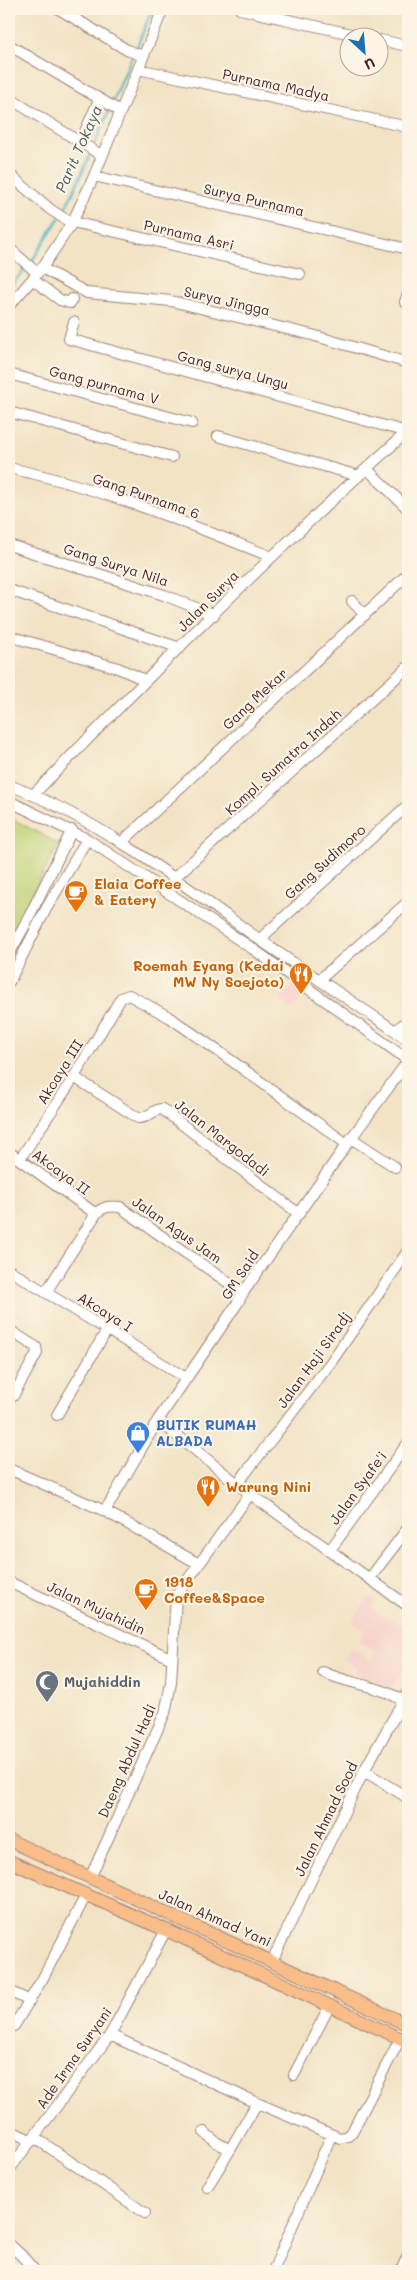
<svg xmlns="http://www.w3.org/2000/svg" width="417" height="2280" font-family="Mali,sans-serif">
  <style>
    .built { fill: #f7d0cc }
    .green { fill: #bdd174; stroke: #847850 }
    .lines { fill: none; stroke-linecap: round; stroke-linejoin: round }
    .stream { stroke: #41afbd; stroke-width: 2.5 }
    .minor-casing { stroke: #9e8178; stroke-width: 12 }
    .major-casing { stroke: #9e8178; stroke-width: 14 }
    .minor { stroke: #fff; stroke-width: 10 }
    .major { stroke: #f9bd89; stroke-width: 12 }
    .labels { text-anchor: middle; stroke-width: 4.5; stroke-linejoin: round; paint-order: stroke }
    .street-label { font-size: 14px; fill: #4a1f2b; stroke: #fcf5e5 }
    .food-label { font-size: 14px; font-weight: bold; fill: #c56008; stroke: #fcf5e5; text-anchor: start }
    .shop-label { font-size: 14px; font-weight: bold; fill: #366cbe; stroke: #fcf5e5; text-anchor: start }
    .worship-label { font-size: 14px; font-weight: bold; fill: #5b616d; stroke: #fcf5e5; text-anchor: start }
    .water-label { font-size: 15px; font-style: italic; fill: #465965; stroke: #fcf5e5 }
  </style>
  <rect width="100%" height="100%" fill="#fcf5e5"/>
  <filter id="ink" filterUnits="userSpaceOnUse"><feTurbulence type="fractalNoise" baseFrequency=".02" numOctaves="2"/><feDisplacementMap in="SourceGraphic" scale="10" xChannelSelector="R" yChannelSelector="G"/><feConvolveMatrix kernelMatrix="1 2 1 2 8 2 1 2 1" color-interpolation-filters="sRGB"/></filter>
  <filter id="wash" filterUnits="userSpaceOnUse"><feTurbulence type="fractalNoise" baseFrequency=".0096" numOctaves="4" result="noise"/><feDisplacementMap in="SourceGraphic" scale="20" xChannelSelector="R" yChannelSelector="G"/><feGaussianBlur stdDeviation="1.12" result="paint"/><feColorMatrix in="noise" values="0 0 0 0 0 0 0 0 0 0 0 0 0 0 0 0 0 1.4 0 .05"/><feComposite in="paint" operator="in"/></filter>
  <g filter="url(#wash)">
    <rect width="100%" height="100%" fill="#f2e3c5"/>
    <path class="built" d="M297,981L309,991L292,1010L280,999Z
      M369,1597L376,1601L371,1608L388,1619L390,1617L408,1629V1663L390,1690L371,1677L368,1681L355,1672L357,1668L344,1659L352,1648L371,1661L377,1653L359,1641L366,1631L352,1621Z"/>
    <path class="green" d="M9,817L59,844L9,936Z"/>
    <g class="lines">
      <path class="stream" d="M136,49L152,9
        M112,104L133,54
        M93,148L110,109
        M62,213L72,195L91,153
        M30,264L59,218
        M9,288L26,268"/>
    </g>
  </g>
  <g filter="url(#ink)">
    <g class="lines">
      <g class="minor-casing">
        <path id="minor" d="M59,9L127,50L143,56
          M240,9L369,38
          M380,40L408,46
          M9,45L120,111
          M138,69L408,127
          M9,98L101,155
          M80,143L99,100
          M9,174L51,210L68,221L300,274
          M94,176L408,249
          M9,248L37,273
          M42,268L87,293L171,301L312,335L408,363
          M32,279L60,300L70,303L72,299
          M405,302L408,294
          M9,306L42,268L72,223L94,176L163,9
          M74,322L69,339L407,432
          M9,374L192,423
          M9,412L172,457
          M218,436L359,476
          M9,468C99,487 186,523 272,557
          M367,469L408,509
          M9,545L164,595L214,615
          M9,590L180,648
          M352,601L365,615
          M9,636L118,668L145,680
          M9,785C101,820 181,883 260,940C309,974 360,1006 408,1040
          M33,795C155,670 278,547 408,431
          M9,801L87,839L253,949L408,1060
          M121,843L408,574
          M175,877L408,667
          M260,939L408,805
          M9,954L24,927L72,830
          M319,980L408,902
          M9,982L46,909L87,839
          M395,1031L408,1020
          M74,1077L138,1118C148,1119 153,1109 162,1109L299,1214
          M351,1138L395,1167
          M9,1152L96,1214
          M20,1159L74,1077L121,998L129,995L169,1017L218,1051L347,1144
          M9,1270L186,1378
          M46,1292L96,1214C103,1206 110,1206 120,1207L243,1293
          M9,1330L36,1347L37,1353L13,1396
          M57,1415L107,1330
          M158,1420L250,1494L408,1606
          M9,1469L105,1511L199,1564
          M238,1483L331,1362L408,1251
          M105,1511L158,1420L237,1304L243,1293L347,1144L408,1061
          M330,1550L408,1443
          M370,1578L408,1528
          M9,1582L172,1659
          M323,1672C350,1685 378,1684 403,1701
          M364,1771L408,1798
          M90,1878L165,1713L171,1683L176,1596L250,1494
          M272,1961L364,1771L408,1692
          M9,1991L30,2001
          M14,2026L43,1978L86,1895
          M110,2035L257,2103L340,2138L348,2136L352,2132L401,2037
          M294,2075L330,2005
          M9,2130L32,2141
          M204,2132L216,2142L230,2150L257,2103
          M34,2137L145,2213
          M9,2170L110,2035L166,1930
          M207,2187L230,2150
          M9,2244L22,2256L35,2271
          M273,2271L331,2136
          M401,2271L408,2255"/>
      </g>
      <g class="major-casing">
        <path id="major" d="M9,1840L408,2025
          M9,1861L166,1930L408,2042"/>
      </g>
      <use href="#minor" class="minor"/>
      <use href="#major" class="major"/>
    </g>
  </g>
  <defs>
    <g id="cafe-pin" transform="scale(1.25)"><path d="M0 17L-7.5 6A9.5 9.5 0 1 1 7.5 6Z" fill="#e8710a" stroke="#fcf5e5"/><path d="M-5.5-4.5H6V0H3Q3 3.5 0 3.5H-2.5Q-5.5 3.5-5.5 0ZM3-3.2v2h1.7v-2ZM-6 4.5H4V6H-6Z" fill="#fff"/></g>
    <g id="restaurant-pin" transform="scale(1.25)"><path d="M0 17L-7.5 6A9.5 9.5 0 1 1 7.5 6Z" fill="#e8710a" stroke="#fcf5e5"/><path d="M-5-6h1v4h1v-4h1v4h1v-4h1v5L-1.5 .5V6h-2V.5L-5-1ZM5-6V6H3V1.5H1.5Q1.5-4 5-6Z" fill="#fff"/></g>
    <g id="shop-pin" transform="scale(1.25)"><path d="M0 17L-7.5 6A9.5 9.5 0 1 1 7.5 6Z" fill="#3f7fe0" stroke="#fcf5e5"/><path d="M-5-2.5h2.3a2.7 3.5 0 0 1 5.4 0H5L5.5 6h-11ZM-1.5-2.5h3a1.5 2.3 0 0 0-3 0Z" fill="#fff"/></g>
    <g id="mosque-pin" transform="scale(1.25)"><path d="M0 17L-7.5 6A9.5 9.5 0 1 1 7.5 6Z" fill="#6b7280" stroke="#fcf5e5"/><path d="M3.5-4.9A6 6 0 1 0 3.5 4.9A5 5 0 1 1 3.5-4.9Z" fill="#fff"/></g>
  </defs>
  <g fill-rule="evenodd">
    <use href="#cafe-pin" x="76" y="892"/>
    <use href="#restaurant-pin" x="301" y="974"/>
    <use href="#shop-pin" x="138" y="1433"/>
    <use href="#restaurant-pin" x="208" y="1487"/>
    <use href="#cafe-pin" x="146" y="1590"/>
    <use href="#mosque-pin" x="47" y="1682"/>
  </g>
  <g class="labels">
    <g class="street-label">
      <text transform="translate(276 85) rotate(12)" y="5">Purnama Madya</text>
      <text transform="translate(254 200) rotate(13)" y="5">Surya Purnama</text>
      <text transform="translate(189 235) rotate(13)" y="5">Purnama Asri</text>
      <text transform="translate(227 301) rotate(13)" y="5">Surya Jingga</text>
      <text transform="translate(233 370) rotate(15)" y="5">Gang surya Ungu</text>
      <text transform="translate(104 385) rotate(15)" y="5">Gang purnama V</text>
      <text transform="translate(146 496) rotate(19)" y="5">Gang Purnama 6</text>
      <text transform="translate(116 565) rotate(18)" y="5">Gang Surya Nila</text>
      <text transform="translate(208 601) rotate(-45)" y="5">Jalan Surya</text>
      <text transform="translate(255 699) rotate(-43)" y="5">Gang Mekar</text>
      <text transform="translate(283 762) rotate(-42)" y="5">Kompl. Sumatra Indah</text>
      <text transform="translate(325 862) rotate(-42)" y="5">Gang Sudimoro</text>
      <text transform="translate(60 1072) rotate(-58)" y="5">Akcaya III</text>
      <text transform="translate(222 1138) rotate(38)" y="5">Jalan Margodadi</text>
      <text transform="translate(61 1172) rotate(36)" y="5">Akcaya II</text>
      <text transform="translate(177 1230) rotate(35)" y="5">Jalan Agus Jam</text>
      <text transform="translate(240 1275) rotate(-57)" y="5">GM Said</text>
      <text transform="translate(105 1312) rotate(32)" y="5">Akcaya I</text>
      <text transform="translate(314 1360) rotate(-54)" y="5">Jalan Haji Siradj</text>
      <text transform="translate(358 1488) rotate(-54)" y="5">Jalan Syafe'i</text>
      <text transform="translate(96 1608) rotate(25)" y="5">Jalan Mujahidin</text>
      <text transform="translate(127 1761) rotate(-66)" y="5">Daeng Abdul Hadi</text>
      <text transform="translate(326 1819) rotate(-64)" y="5">Jalan Ahmad Sood</text>
      <text transform="translate(215 1918) rotate(24)" y="5">Jalan Ahmad Yani</text>
      <text transform="translate(74 2058) rotate(-55)" y="5">Ade Irma Suryani</text>
    </g>
    <g class="food-label">
      <text x="94" y="889">Elaia Coffee<tspan x="94" dy="16">&amp; Eatery</tspan></text>
      <text x="284" y="971" text-anchor="end">Roemah Eyang (Kedai<tspan x="284" dy="16">MW Ny Soejoto)</tspan></text>
      <text x="226" y="1492">Warung Nini</text>
      <text x="164" y="1587">1918<tspan x="164" dy="16">Coffee&amp;Space</tspan></text>
    </g>
    <g class="shop-label">
      <text x="156" y="1430">BUTIK RUMAH<tspan x="156" dy="16">ALBADA</tspan></text>
    </g>
    <g class="worship-label">
      <text x="64" y="1687">Mujahiddin</text>
    </g>
    <g class="water-label">
      <text transform="translate(79 149) rotate(-66)" y="5">Parit Tokaya</text>
    </g>
  </g>
  <rect width="417" height="2280" fill="none" stroke="#fcf5e5" stroke-width="30"/>
  <g transform="translate(364 52) rotate(154)"><circle r="24" fill="#fcf5e5" stroke="#b59f9b"/>
  <path d="M0-4L9 19L0 12L-9 19Z" fill="#1f6fb2"/>
  <text y="-8" font-size="14" font-weight="bold" text-anchor="middle" fill="#4a1f2b">U</text>
  </g>
</svg>
